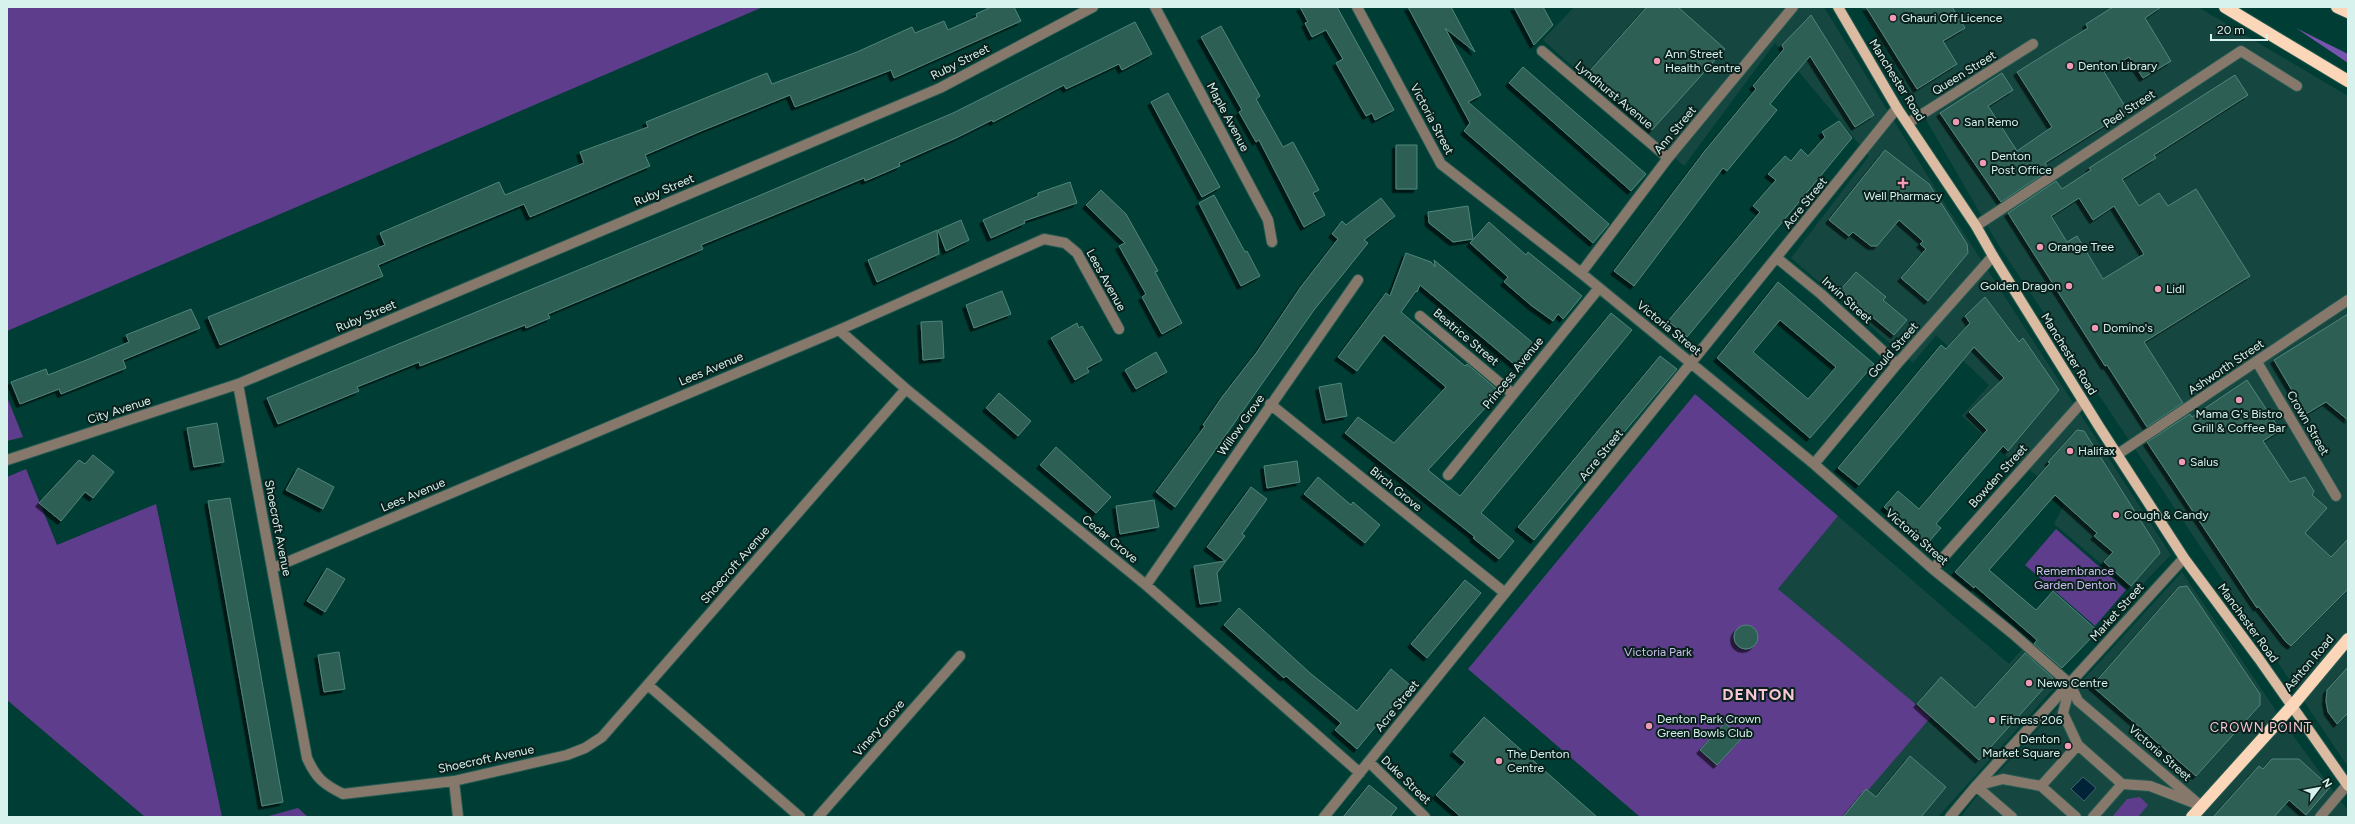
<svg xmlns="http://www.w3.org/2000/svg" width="2355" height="824" font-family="Figtree,sans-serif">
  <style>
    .built { fill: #154740 }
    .green { fill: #5e3e8c }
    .forest { fill: #7754ad }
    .water { fill: #002338; stroke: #40616e }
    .building { fill: #2d5e55; stroke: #51867b; fill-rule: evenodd; filter: url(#shadow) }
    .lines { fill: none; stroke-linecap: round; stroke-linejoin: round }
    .minor-casing { stroke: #225a51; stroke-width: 12 }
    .major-casing { stroke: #225a51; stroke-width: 12 }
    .highway-casing { stroke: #225a51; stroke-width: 14 }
    .minor { stroke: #87786c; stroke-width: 10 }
    .major { stroke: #dbbba2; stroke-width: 10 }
    .highway { stroke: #fcd6b8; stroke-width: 12 }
    .poi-dot { fill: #f09ab4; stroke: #09201c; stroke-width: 1.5 }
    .labels { text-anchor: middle; stroke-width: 4; stroke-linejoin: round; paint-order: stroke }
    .poi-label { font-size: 12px; fill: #d7f2ec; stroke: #09201c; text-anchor: start }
    .street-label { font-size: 12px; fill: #d7f2ec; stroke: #09201c }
    .park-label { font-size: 12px; fill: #cebfee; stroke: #09201c }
    .neighbourhood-label { font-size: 13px; letter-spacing: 1px; fill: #f8c6d4; stroke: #09201c }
    .district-label { font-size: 16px; font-weight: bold; letter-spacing: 1px; fill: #f8c6d4; stroke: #09201c }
  </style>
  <defs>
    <filter id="shadow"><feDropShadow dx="-3.5" dy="3.5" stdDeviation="0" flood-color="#0009"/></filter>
  </defs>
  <rect width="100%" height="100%" fill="#003d34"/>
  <path class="built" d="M1574,7H1824L1940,196L2171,555L2135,592L2054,524L2066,501L2048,482L2005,455L1962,416L1989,385L1936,335L1913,363L1791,258L1869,156L1775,43L1684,166L1543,40Z
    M1861,7H2198L2348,96V767L1999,246Z
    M1838,516L2009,664L2024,647L2062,679L1938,817H1845L1804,612L1778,589Z
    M2182,572L2289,730L2348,811V817H1961L1976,797Z"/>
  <path class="green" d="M7,7H763L7,331Z
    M1695,394L1838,516L1778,589L1931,717L1845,817H1640L1468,669Z
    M7,397L23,437L7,441Z
    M26,469L57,545L156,504L222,817H145L7,700V477Z
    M2056,529L2126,590L2095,626L2025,565Z
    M2140,797L2148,805L2138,817H2112L2127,799Z
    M298,808L308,817H265Z"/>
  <path class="forest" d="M2296,28L2348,54V63Z"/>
  <path class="water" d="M2083,777L2096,788L2084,801L2071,789Z"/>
  <path class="building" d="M991,7H1014L1021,21L894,78L891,70L795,107L790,95L701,131L645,155L650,166L530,217L524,204L422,246L378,265L383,276L220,345L208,317L385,245L380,233L499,182L505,195L584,163L580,152L648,127L646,122L767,73L772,84L857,52L912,27L915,33L944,21L948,30L977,17L976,14Z
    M1300,7H1337L1394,110L1375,120L1372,113L1366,116L1336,63L1343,59L1326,30L1312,37L1305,23L1308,22Z
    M1408,7H1451L1475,52L1445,28L1481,95L1468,102L1609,224L1593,243L1464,131L1470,123Z
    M1514,7H1543L1553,25L1534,45Z
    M1647,7H1678L1725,49L1652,130L1588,73Z
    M1866,7H1952L1965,28L1943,41L1957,64L1917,89Z
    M2113,7H2161L2145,18L2171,61L2143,78L2129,57L2104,72L2128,111L2045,163L2049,170L2001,202L1940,113L2002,73L2013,90L1988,106L2017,151L2052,127L2017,72L2088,28L2086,24Z
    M1811,15L1874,115L1855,127L1810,56L1770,104L1777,110L1727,171L1723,168L1634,286L1614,271L1704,152L1756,89L1753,86L1784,49L1782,45Z
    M1135,22L1152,54L1122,70L1119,64L1066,89L1064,85L993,122L992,120L956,138L899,163L900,166L865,181L864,178L701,245L703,249L548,314L550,318L526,328L525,325L420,366L419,362L357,387L359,391L278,424L267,398L756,197L953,113Z
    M1221,26L1260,96L1256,99L1283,147L1293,142L1319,190L1313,193L1325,215L1304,227L1259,140L1256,142L1239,112L1242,110L1201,37Z
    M1523,67L1646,174L1631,191L1509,83Z
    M2235,75L2248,95L2154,155L2156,158L2122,179L2139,206L2159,193L2168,206L2196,189L2250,276L2144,342L2183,403L2147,427L2107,365L2105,366L2008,213L2056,181L2062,189L2091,170L2089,168ZM2079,198L2093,220L2114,206L2144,254L2103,279L2077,236L2067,242L2051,216Z
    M1168,93L1220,187L1202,197L1151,102Z
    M1839,121L1852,138L1687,337L1668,321L1760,212L1753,206L1776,180L1768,174L1785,156L1791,161L1801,149L1808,156L1825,137L1822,132Z
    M1396,145H1417V189H1396Z
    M1885,150L1929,184L1967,244L1968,253L1928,301L1901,278L1926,249L1920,244L1923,241L1899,220L1877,246H1871L1853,232L1849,236L1829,220Z
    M1070,182L1077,203L1024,221L1025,223L991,238L983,220L1038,196V193Z
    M1101,190L1126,214L1158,271L1155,272L1182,323L1162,334L1142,297L1146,294L1119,246L1125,243L1086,205Z
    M1214,195L1245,252L1247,251L1260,276L1241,286L1199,203Z
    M1381,198L1395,216L1364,240L1368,243L1314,310L1175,507L1156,492L1205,426L1203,425L1222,397L1257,352L1300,288L1338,239L1332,234L1342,221L1346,225Z
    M1468,206L1473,239L1453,242L1429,223L1428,212Z
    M961,220L969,240L946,251L938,230Z
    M1489,222L1526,255L1528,252L1582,296L1563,319L1558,314L1553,321L1532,306L1504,282L1508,277L1470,243Z
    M937,230L939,254L877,282L868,260Z
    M1406,253L1431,262L1435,267L1434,260L1539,348L1521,370L1420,285L1417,292L1416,291L1401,312L1465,366L1467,364L1500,392L1428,470L1460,496L1611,313L1632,330L1481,513L1514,541L1499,559L1473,538L1475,537L1345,433L1358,417L1394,443L1446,387L1384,335L1357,371L1338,357L1386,293L1390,296Z
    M1856,272L1886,297L1883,300L1907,320L1894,335L1840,290Z
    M1778,282L1874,364L1810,438L1717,358ZM1780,320L1836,367L1808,399L1753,352Z
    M1002,291L1011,314L974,328L966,305Z
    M1985,297L2019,342L2023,338L2059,390L2008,451L2003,446L1936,524L1941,528L1927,544L1884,507L1898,491L1919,509L1987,430L1969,412L2004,378L1974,347L1859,485L1838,468L1941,345L1946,349L1970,323L1965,316Z
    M191,309L200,328L123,360L126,368L61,394L59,389L20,404L11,382L46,369L48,375L89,359L129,342L126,335Z
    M2348,314V420L2326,402L2306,414L2274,360Z
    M942,321L944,358L923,360L921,322Z
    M1077,323L1079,328L1082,326L1102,360L1087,368L1089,372L1075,380L1051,338Z
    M1156,352L1167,372L1136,389L1125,370Z
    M1660,356L1677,369L1534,540L1518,527Z
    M2247,380L2280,430L2263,441L2290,482L2305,477L2314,491L2312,495L2327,508L2305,533L2331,557L2348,539V589L2291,646L2286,642L2258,606L2257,608L2147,442L2190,414L2192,417Z
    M1341,383L1347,416L1326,420L1319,387Z
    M999,393L1031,421L1018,436L986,408Z
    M217,423L224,462L194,467L187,428Z
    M2077,430L2084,431L2158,548L2160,553L2131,586L2104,562L2113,552L2094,536L2097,533L2055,495L1989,570L2036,610L2053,591L2098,631L2062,668L2034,644L2037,640L1975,586L1974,588L1955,572L2050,463L2048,462Z
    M1056,447L1111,497L1096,513L1040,465Z
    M93,455L114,472L93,498L85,492L61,521L39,503L79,460L85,464Z
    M1297,461L1300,482L1267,488L1264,466Z
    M298,468L334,487L323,509L286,490Z
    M1318,477L1351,505L1353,502L1380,525L1365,543L1304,494Z
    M1251,487L1267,499L1242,534L1245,536L1217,573L1221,601L1200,604L1194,566L1225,561L1207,547Z
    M230,498L283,802L262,806L208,501Z
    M1154,500L1159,527L1120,534L1116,506Z
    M327,568L345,579L325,612L307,601Z
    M1465,580L1481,593L1427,658L1411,644Z
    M2187,586L2260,694V705L2196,776L2092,686L2179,587Z
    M1239,608L1310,673L1357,711L1391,669L1410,685L1357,749L1335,730L1341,723L1286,676L1284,678L1224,625Z
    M1734 637a12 12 0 1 1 24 0a12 12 0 1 1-24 0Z
    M339,652L345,689L324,692L318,655Z
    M2025,653L2053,678L1979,760L1917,704L1941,677L1975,708Z
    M2348,667V713L2337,724L2328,712L2326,701L2327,690Z
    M1484,717L1597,817H1461L1436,795L1465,762L1453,752Z
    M1725,723L1742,738L1717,765L1700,750Z
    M1910,756L1946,787L1921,817H1843L1866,789L1876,797Z
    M2272,759H2299L2330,787L2306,815L2289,800L2274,817H2213L2259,766L2263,769Z
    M1369,785L1397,808L1390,817H1343Z"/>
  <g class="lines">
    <g class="minor-casing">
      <path id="minor" d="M1155,7L1268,220L1272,242
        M1357,7L1441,164L1581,273L1814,464L1933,569L2012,633L2070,684L2078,701L2201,806
        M1542,51L1668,158
        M1908,123L2033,44
        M1976,226L2241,51L2297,86
        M1777,258L1821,294L1897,364
        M1581,273L1668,158L1793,7
        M1420,316L1513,394
        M839,330L906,389L1146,585L1360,773
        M2257,362L2336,496
        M238,384L307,758C316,778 323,784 343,794L454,781L567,755L585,748L602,737L906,389
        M1270,404L1505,593
        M2118,454L2348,300
        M7,460L238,384L940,88L1093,7
        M1814,464L1897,364L1993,256
        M1448,475L1599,288
        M273,568L839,330L1044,239L1065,243L1077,253L1119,329
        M1933,569L2083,401
        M1146,585L1358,280
        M648,685L800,817
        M2070,686L2063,713L2078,745
        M1369,762L1425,817
        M454,781L458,817
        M1976,786L2003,779L2041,786
        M1976,786L2012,817
        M818,817L960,656
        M1324,817L1897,108
        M1950,817L1976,786L2184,558
        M2076,817L2041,786L2078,745L2122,784L2150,786L2194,803
        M2093,817L2122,784
        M2320,817L2347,785"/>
    </g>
    <g class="major-casing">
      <path id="major" d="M1838,7L1897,108L1976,226L1993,256L2100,428L2184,558L2259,659L2348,786"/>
    </g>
    <g class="highway-casing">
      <path id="highway" d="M2225,7L2348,81
        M2337,7L2348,12
        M2192,817L2292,706L2348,639"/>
    </g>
    <use href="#minor" class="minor"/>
    <use href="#major" class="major"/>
    <use href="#highway" class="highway"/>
  </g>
  <g class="poi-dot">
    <circle cx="1893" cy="18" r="4"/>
    <circle cx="1657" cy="61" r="4"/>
    <circle cx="2070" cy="66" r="4"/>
    <circle cx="1956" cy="122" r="4"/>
    <circle cx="1983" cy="163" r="4"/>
    <path d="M1901 177h4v4h4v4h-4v4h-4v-4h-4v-4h4z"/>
    <circle cx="2040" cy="247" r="4"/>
    <circle cx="2069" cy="286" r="4"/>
    <circle cx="2158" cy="289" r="4"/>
    <circle cx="2095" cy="328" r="4"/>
    <circle cx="2239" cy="400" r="4"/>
    <circle cx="2070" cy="451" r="4"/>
    <circle cx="2182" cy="462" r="4"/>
    <circle cx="2116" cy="515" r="4"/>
    <circle cx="2029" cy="683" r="4"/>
    <circle cx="1992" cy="720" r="4"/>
    <circle cx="1649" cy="726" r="4"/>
    <circle cx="2068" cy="746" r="4"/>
    <circle cx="1499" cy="761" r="4"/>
  </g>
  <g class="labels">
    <g class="poi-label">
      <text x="1901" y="22">Ghauri Off Licence</text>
      <text x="1665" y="58">Ann Street<tspan x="1665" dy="14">Health Centre</tspan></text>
      <text x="2078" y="70">Denton Library</text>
      <text x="1964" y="126">San Remo</text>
      <text x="1991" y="160">Denton<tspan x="1991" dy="14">Post Office</tspan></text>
      <text x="1903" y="200" text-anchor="middle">Well Pharmacy</text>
      <text x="2048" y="251">Orange Tree</text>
      <text x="2061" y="290" text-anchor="end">Golden Dragon</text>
      <text x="2166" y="293">Lidl</text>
      <text x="2103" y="332">Domino's</text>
      <text x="2239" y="418" text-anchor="middle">Mama G's Bistro<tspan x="2239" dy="14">Grill &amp; Coffee Bar</tspan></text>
      <text x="2078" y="455">Halifax</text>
      <text x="2190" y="466">Salus</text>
      <text x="2124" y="519">Cough &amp; Candy</text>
      <text x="2037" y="687">News Centre</text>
      <text x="1657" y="723">Denton Park Crown<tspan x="1657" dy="14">Green Bowls Club</tspan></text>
      <text x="2000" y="724">Fitness 206</text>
      <text x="2060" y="743" text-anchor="end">Denton<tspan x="2060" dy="14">Market Square</tspan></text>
      <text x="1507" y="758">The Denton<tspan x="1507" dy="14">Centre</tspan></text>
    </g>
    <g class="street-label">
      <text transform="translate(960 62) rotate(-27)" y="4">Ruby Street</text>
      <text transform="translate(1964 73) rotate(-32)" y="4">Queen Street</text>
      <text transform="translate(1897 80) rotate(58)" y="4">Manchester Road</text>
      <text transform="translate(1614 95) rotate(40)" y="4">Lyndhurst Avenue</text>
      <text transform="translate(2129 109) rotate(-33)" y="4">Peel Street</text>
      <text transform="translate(1228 117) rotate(62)" y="4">Maple Avenue</text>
      <text transform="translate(1432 119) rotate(62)" y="4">Victoria Street</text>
      <text transform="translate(1675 130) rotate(-50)" y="4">Ann Street</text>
      <text transform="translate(664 190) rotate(-23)" y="4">Ruby Street</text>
      <text transform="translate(1805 203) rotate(-51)" y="4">Acre Street</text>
      <text transform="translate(1106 280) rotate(61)" y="4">Lees Avenue</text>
      <text transform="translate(1847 300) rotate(42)" y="4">Irwin Street</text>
      <text transform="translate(366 316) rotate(-23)" y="4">Ruby Street</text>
      <text transform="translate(1669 328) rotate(39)" y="4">Victoria Street</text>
      <text transform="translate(1466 337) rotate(40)" y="4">Beatrice Street</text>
      <text transform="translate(1893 350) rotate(-49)" y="4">Gould Street</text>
      <text transform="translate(2069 354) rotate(58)" y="4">Manchester Road</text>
      <text transform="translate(2226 367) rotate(-34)" y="4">Ashworth Street</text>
      <text transform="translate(711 369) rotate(-23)" y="4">Lees Avenue</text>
      <text transform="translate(1513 373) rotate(-51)" y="4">Princess Avenue</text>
      <text transform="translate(119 410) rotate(-18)" y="4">City Avenue</text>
      <text transform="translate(2308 423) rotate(60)" y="4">Crown Street</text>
      <text transform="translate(1241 425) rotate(-55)" y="4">Willow Grove</text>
      <text transform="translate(1601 455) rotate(-51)" y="4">Acre Street</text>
      <text transform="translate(1998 476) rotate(-48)" y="4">Bowden Street</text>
      <text transform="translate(1396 489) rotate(39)" y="4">Birch Grove</text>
      <text transform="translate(413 495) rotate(-23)" y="4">Lees Avenue</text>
      <text transform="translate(278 528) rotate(79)" y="4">Shoecroft Avenue</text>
      <text transform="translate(1917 537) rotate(41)" y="4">Victoria Street</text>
      <text transform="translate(1110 539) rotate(39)" y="4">Cedar Grove</text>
      <text transform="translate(735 565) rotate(-49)" y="4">Shoecroft Avenue</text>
      <text transform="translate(2117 612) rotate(-48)" y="4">Market Street</text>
      <text transform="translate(2248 623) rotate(54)" y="4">Manchester Road</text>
      <text transform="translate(2309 663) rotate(-50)" y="4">Ashton Road</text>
      <text transform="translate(1397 706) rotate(-51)" y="4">Acre Street</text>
      <text transform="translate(879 728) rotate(-49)" y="4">Vinery Grove</text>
      <text transform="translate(2160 753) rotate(41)" y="4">Victoria Street</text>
      <text transform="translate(486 759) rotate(-12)" y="4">Shoecroft Avenue</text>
      <text transform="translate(1406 780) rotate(44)" y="4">Duke Street</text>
    </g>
    <g class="park-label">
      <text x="2075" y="575">Remembrance<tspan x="2075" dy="14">Garden Denton</tspan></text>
      <text x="1658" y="656">Victoria Park</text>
    </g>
    <g class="neighbourhood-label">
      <text x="2261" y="732">CROWN POINT</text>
    </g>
    <g class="district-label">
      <text x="1759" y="700">DENTON</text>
    </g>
  </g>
  <rect width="2355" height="824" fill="none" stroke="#d7f2ec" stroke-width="16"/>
  <g transform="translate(2319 788) rotate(58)" stroke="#09201c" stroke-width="3" paint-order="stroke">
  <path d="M0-3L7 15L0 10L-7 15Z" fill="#d7f2ec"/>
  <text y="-6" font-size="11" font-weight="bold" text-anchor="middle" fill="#d7f2ec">N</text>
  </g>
  <path d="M2211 34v6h56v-6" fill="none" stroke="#d7f2ec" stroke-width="2"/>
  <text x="2217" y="34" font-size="12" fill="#d7f2ec" stroke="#09201c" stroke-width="3" paint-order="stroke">20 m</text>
</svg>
